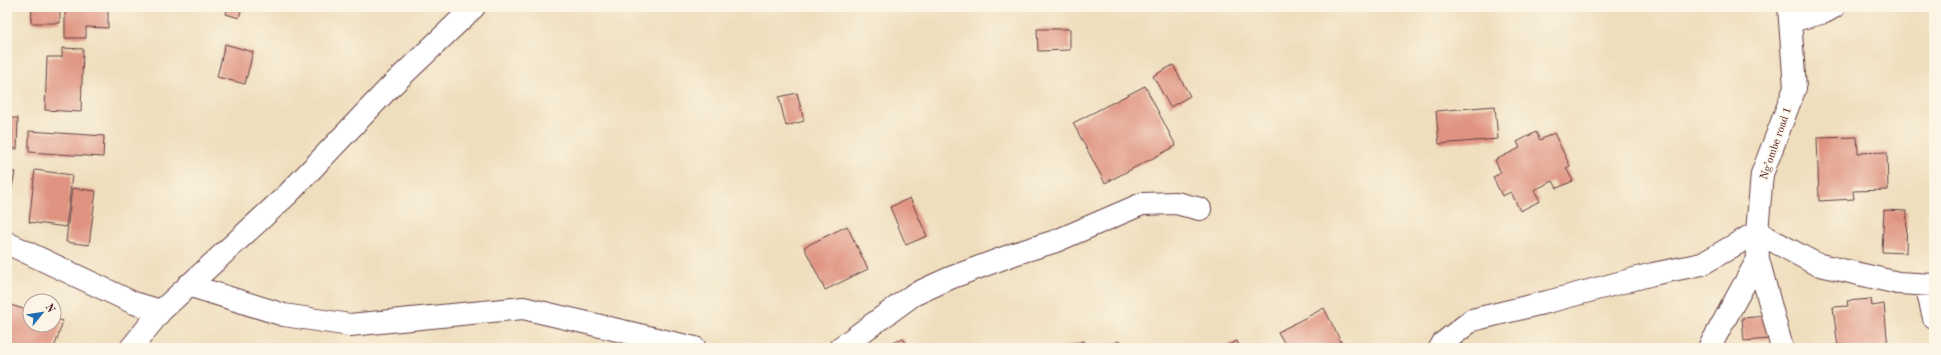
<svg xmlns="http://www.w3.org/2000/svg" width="1941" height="355" font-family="'Old Standard TT',serif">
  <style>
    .building { fill: #df9380 }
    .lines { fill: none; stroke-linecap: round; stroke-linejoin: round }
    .minor-casing { stroke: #633c41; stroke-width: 24 }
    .minor { stroke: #fff; stroke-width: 22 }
    .labels { text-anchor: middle; stroke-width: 3; stroke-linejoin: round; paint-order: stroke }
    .street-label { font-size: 11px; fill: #4a1f2b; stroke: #fcf5e5 }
  </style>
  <rect width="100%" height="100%" fill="#fcf5e5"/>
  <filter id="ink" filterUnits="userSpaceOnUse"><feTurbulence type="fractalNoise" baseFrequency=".025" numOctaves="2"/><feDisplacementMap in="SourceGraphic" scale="8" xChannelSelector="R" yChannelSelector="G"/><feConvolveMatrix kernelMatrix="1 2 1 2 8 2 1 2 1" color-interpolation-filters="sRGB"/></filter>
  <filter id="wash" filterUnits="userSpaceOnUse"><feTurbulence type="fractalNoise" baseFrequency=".012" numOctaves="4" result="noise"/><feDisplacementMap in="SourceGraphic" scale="16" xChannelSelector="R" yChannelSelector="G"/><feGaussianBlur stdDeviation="0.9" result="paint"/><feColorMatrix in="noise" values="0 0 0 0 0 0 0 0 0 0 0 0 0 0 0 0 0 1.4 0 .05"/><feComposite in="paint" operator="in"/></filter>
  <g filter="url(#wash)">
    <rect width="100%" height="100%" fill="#efdebd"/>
    <g id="blocks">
      <path class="building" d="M32,7H60V23H31Z
        M65,7H108V28L86,27V38H65Z
        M228,7H242L239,18L226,14Z
        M1037,29H1070V50L1038,51Z
        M225,44L253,52L245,84L217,77Z
        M62,48L83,49L81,112L45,110L47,57H62Z
        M1173,65L1190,96L1170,107L1153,76Z
        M1145,86L1176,146L1105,183L1073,123Z
        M797,93L804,121L786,126L779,97Z
        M1495,106L1498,139L1439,144L1436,111Z
        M7,118H18L17,149L7,148Z
        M29,131L104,136L103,157L29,152Z
        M1536,132L1540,140L1554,133L1570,166L1566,168L1573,181L1557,188L1553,181L1534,190L1540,201L1520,211L1511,192L1502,196L1493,177L1501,173L1495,160L1520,148L1517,142Z
        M1857,137L1858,153L1887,152L1888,190L1853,191L1854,199L1819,201L1817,138Z
        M35,170L72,175L66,227L29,222Z
        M7,171L15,172L8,209H7Z
        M72,188L96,191L89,245L66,242Z
        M910,198L927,236L906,245L890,207Z
        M1884,210L1907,211L1906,253L1882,252Z
        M847,226L868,269L825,290L804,247Z
        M1871,299L1872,306L1884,304L1888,348H1838L1833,307L1848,306L1847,301Z
        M7,304L30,311V325H54V318L63,321L54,348H20L7,344Z
        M1324,308L1344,348H1287L1278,332Z
        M1768,316L1769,339L1744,341L1742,318Z
        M903,338L909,348H890L888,345Z
        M1084,341L1086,348H1062Z
        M1119,341L1122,348H1105Z
        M1237,341L1240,348H1222Z"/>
    </g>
  </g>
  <g filter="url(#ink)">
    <use href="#blocks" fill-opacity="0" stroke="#633c41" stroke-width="1"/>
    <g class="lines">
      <g class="minor-casing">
        <path id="minor" d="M1790,21L1825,12L1834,7
          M7,243L134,303L161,311
          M188,285L284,315L350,325L523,308L695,348
          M1926,285L1934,318
          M131,348L161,311L288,194L387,90L474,7
          M840,348L913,295L950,278L1017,253L1056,241L1142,204L1176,203L1200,209
          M1440,348L1443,343L1472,320L1547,302L1653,274L1702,264L1757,232L1816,264L1898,283L1934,285
          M1709,348L1758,259
          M1782,348L1758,259L1757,232L1762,174L1795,88L1789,7"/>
      </g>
      <use href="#minor" class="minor"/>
    </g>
  </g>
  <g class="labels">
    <g class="street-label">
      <text transform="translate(1775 143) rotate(-71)" y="4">Ng’ombe road 1</text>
    </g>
  </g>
  <rect width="1941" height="355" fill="none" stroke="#fcf5e5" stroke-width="24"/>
  <g transform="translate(42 313) rotate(60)"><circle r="19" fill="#fcf5e5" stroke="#b59f9b"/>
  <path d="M0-3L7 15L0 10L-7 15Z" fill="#1f6fb2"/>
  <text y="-6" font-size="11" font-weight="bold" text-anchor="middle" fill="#4a1f2b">N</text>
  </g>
</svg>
